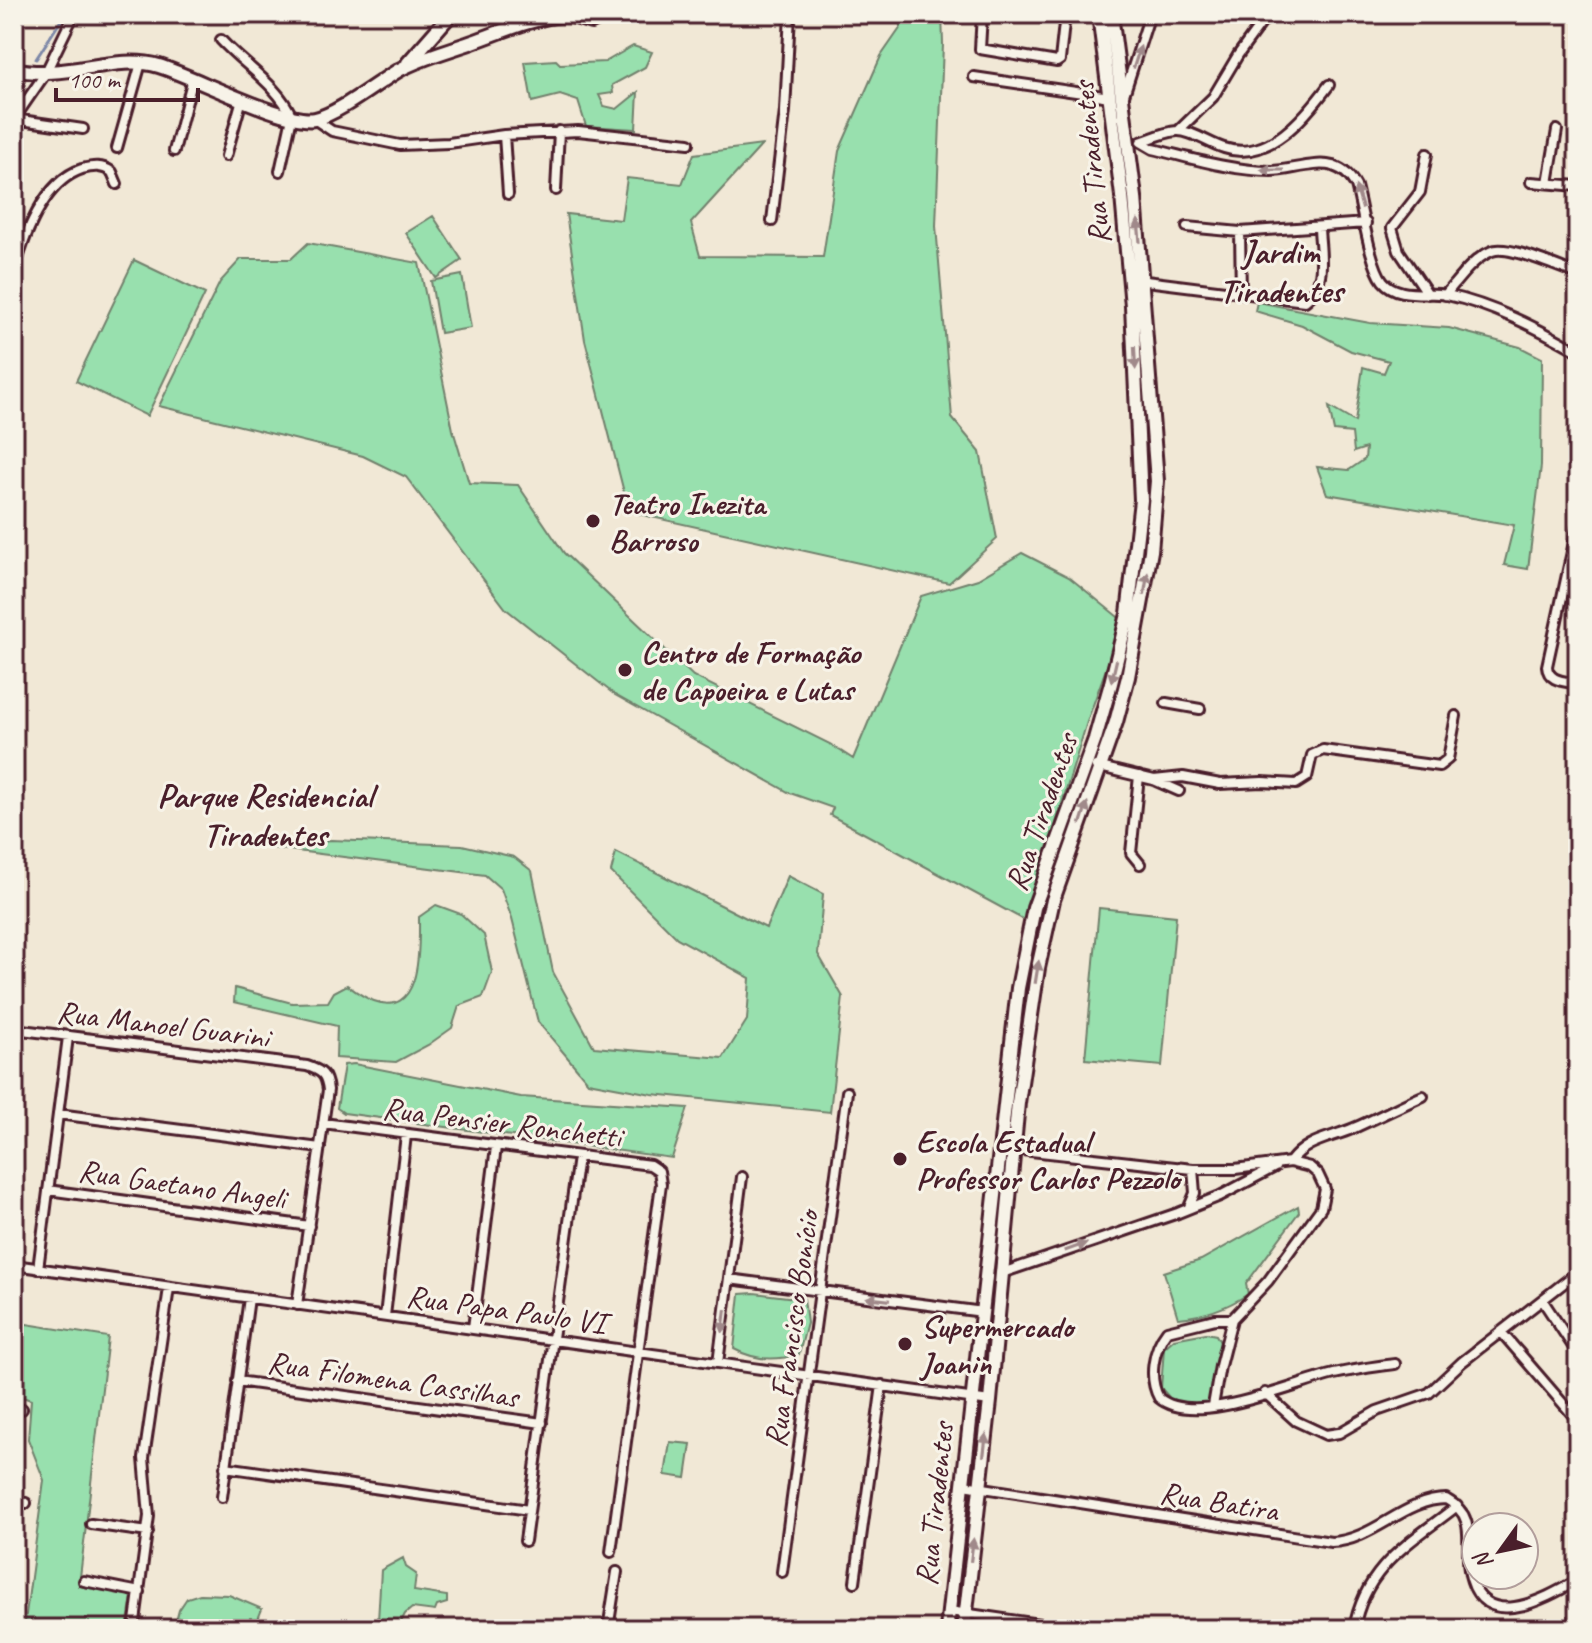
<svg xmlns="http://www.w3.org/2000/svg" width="1592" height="1643" font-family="Caveat,sans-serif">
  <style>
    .green { fill: #98e0ae; stroke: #71806c; stroke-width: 2 }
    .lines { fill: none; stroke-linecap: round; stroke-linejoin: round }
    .stream { stroke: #7c87a7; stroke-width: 3 }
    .street-casing { stroke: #4a1f2b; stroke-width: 14 }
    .secondary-casing { stroke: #4a1f2b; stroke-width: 18 }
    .street { stroke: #f7f3e8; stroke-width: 8 }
    .secondary { stroke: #f7f3e8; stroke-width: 12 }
    .oneway { fill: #a0898a }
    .poi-dot { fill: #4a1f2b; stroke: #f7f3e8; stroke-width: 3 }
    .labels { text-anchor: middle; stroke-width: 6; stroke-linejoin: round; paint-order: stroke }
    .street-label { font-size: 32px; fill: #4a1f2b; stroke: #f7f3e8 }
    .poi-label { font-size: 32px; font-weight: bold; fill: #4a1f2b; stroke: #f7f3e8; text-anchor: start }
    .neighbourhood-label { font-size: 34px; font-weight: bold; fill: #4a1f2b; stroke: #f7f3e8 }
  </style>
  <rect width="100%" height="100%" fill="#f1e8d6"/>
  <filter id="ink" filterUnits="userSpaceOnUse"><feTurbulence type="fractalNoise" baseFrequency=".0125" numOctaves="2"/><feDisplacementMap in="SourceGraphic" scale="16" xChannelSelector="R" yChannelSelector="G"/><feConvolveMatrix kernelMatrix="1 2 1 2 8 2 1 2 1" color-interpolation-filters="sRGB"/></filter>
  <g filter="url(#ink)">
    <path class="green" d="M899,14H942L943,44L936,226L952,418L980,452L997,539L949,583L629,512L585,340L566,214L621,220L627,178L682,184L694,154L762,145L691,223L700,256L823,257L839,151L881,56L901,27Z
      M633,46L652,52L645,67L612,85L613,93L599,95L604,106L617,109L638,92L636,129L586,126L578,101L560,95L532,102L525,62L556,60L560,64L605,62Z
      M433,216L462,260L436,278L406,233Z
      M308,243L419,263L453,430L469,483L518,485L564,553L693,676L830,744L853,759L921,596L978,579L1022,553L1069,577L1123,621L1087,722L1026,921L830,815L833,808L790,793L615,695L506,609L406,477L363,456L159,406L220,282L241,259H291Z
      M134,260L205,294L147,416L76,381Z
      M462,275L471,328L440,333L431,281Z
      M1257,302L1370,323L1449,328L1520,347L1542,358L1541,466L1528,569L1504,565L1514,525L1327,494L1317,467L1349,470L1365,459L1366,448L1354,452L1352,433L1334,431L1329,407L1355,422L1363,367L1384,373L1389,361L1351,351L1302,325L1255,311Z
      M331,840L462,845L514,857L532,871L553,972L594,1047L723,1058L747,1020L750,978L677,938L611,872L616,852L766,928L788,876L823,894L818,954L843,997L830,1112L652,1094L588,1082L538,1022L512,919L501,889L485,875L273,848Z
      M436,905L461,914L484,935L492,972L483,997L459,1006L452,1028L428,1045L396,1062L336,1058L337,1026L234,1002L235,988L292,1003L328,1002L334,992L347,985C355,991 364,998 374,1001C423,1019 419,945 419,917Z
      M1099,908L1176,916L1162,1066L1085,1059Z
      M354,1064L521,1097L688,1108L672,1158L344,1113L337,1108L344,1065Z
      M1298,1206L1299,1212L1246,1284L1248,1294C1227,1308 1204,1316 1178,1318L1164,1272L1201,1260Z
      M754,1293L804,1299L807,1323L799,1354C777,1361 754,1360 734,1349L740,1294Z
      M14,1322L108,1337L79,1586L132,1596L127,1629H24L44,1480L28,1439L31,1400L14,1394Z
      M1206,1333L1216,1335L1221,1344L1208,1403L1176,1405L1161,1388L1164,1348L1174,1339Z
      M670,1442L691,1444L686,1478L665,1475Z
      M403,1558L406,1567L416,1574L414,1591L447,1596V1603L437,1606L435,1611L412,1608L405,1614L398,1628L378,1621L381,1570Z
      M200,1594L229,1595L262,1609L254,1629H174L179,1610L187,1598Z"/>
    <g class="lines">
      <path class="stream" d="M36,59L65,14
        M14,93L19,86"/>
      <g class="street-casing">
        <path id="street" d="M982,14L980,49L1057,62L1060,60L1065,14
          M221,40C244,65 279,86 292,117L280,171
          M974,77L1110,97
          M1124,95L1150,14
          M14,119L45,74L74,14
          M14,119L83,129
          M314,119L332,131L400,145L449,143L504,135L578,131L689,143
          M1179,130L1213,97L1238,55L1268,14
          M504,135L508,194
          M1141,142L1153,149C1191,158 1231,171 1271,171C1290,171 1314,161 1333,166C1345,170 1350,176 1356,186C1362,208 1370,265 1383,281C1398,299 1427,291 1447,295C1493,305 1537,328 1578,351
          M1141,142C1152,138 1165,132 1177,131C1191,130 1210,144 1224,148C1268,163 1306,116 1329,85
          M117,148L141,63
          M174,151L193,78
          M1427,154L1420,192L1392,228L1399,251L1428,294
          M226,156L242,99
          M1531,182L1578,186
          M1548,183L1557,130
          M556,190L559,131
          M772,221L785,111L790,14
          M1187,227L1240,232L1366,223
          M1240,232L1241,293
          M14,272C24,236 43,182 82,169C93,166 102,165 112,172L117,184
          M1138,280L1305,301C1328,284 1320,253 1319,228
          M1445,295C1459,279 1472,259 1492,251C1508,244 1560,268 1578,274
          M1578,524L1547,666C1548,682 1565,681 1578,684
          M1166,703L1200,709
          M1096,766L1154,780L1179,791
          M1139,776L1131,853L1140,864
          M1154,780L1183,777L1220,784L1262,782L1296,784L1307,777L1312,755L1323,750L1439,766L1448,759L1456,716
          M14,1029L307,1066C322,1071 326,1074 328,1090L297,1305
          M58,1114L320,1148
          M323,1123L650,1165L659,1171L661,1184L611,1552
          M1013,1149L1193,1169H1235L1290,1162L1310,1167L1318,1174L1325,1189L1321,1208L1268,1281L1232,1319L1220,1366L1213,1406
          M1290,1162C1307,1139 1329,1139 1354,1128C1377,1118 1400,1106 1423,1096
          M48,1190L309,1226
          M1189,1207L1195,1193L1193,1169
          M14,1265L990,1401
          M38,1269L68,1037
          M1002,1273L1178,1213L1220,1196L1275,1167
          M729,1279L983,1312
          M1543,1301L1578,1354
          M385,1316L406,1135
          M1232,1319H1215L1167,1331C1153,1349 1148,1378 1159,1398C1194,1428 1293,1384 1334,1374C1354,1370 1375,1366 1395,1364
          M473,1328L496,1147
          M1502,1333L1578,1421
          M718,1363L742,1177
          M237,1381L542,1423
          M1265,1393L1296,1421L1326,1435L1339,1433L1377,1411L1429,1393L1462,1362L1578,1272
          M14,1408L22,1409
          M225,1467L529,1510
          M964,1485L1331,1542C1373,1541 1404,1499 1446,1499C1455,1504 1463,1511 1466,1521C1471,1537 1466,1554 1469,1570C1481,1635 1543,1600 1578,1580
          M222,1497L249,1298
          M14,1500L26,1503
          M91,1524L148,1532
          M525,1541L578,1157
          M782,1572L847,1092
          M84,1581L140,1592
          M855,1582L882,1385
          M949,1611L1074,1629
          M134,1629L149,1516L144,1458L169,1288
          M608,1629L617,1572
          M1354,1629C1365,1566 1410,1543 1457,1506"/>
      </g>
      <g class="secondary-casing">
        <path id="secondary" d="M566,14L591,22L608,14
          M408,63L451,14
          M14,69C65,81 115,53 159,66C192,76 287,125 315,119C338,114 377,83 399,70C421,58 444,52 467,44C501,32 531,18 567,14
          M947,1629L1018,988L1034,908L1095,739L1111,683L1128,614L1141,500L1132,306L1122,196L1099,14
          M964,1629L990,1401L1018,1103L1038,968L1053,900L1116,722L1128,677L1151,551L1157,481L1135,197L1111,14"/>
      </g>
      <use href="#street" class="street"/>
      <use href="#secondary" class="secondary"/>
    </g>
    <defs><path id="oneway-solid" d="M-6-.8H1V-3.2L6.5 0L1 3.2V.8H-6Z" transform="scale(2)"/></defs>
    <g class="oneway">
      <use href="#oneway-solid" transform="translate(1137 57) rotate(-72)"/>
      <use href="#oneway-solid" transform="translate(1272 170) rotate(180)"/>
      <use href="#oneway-solid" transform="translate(1359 197) rotate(-107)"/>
      <use href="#oneway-solid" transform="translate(1139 231) rotate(-95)"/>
      <use href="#oneway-solid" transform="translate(1135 358) rotate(87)"/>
      <use href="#oneway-solid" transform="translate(1146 584) rotate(-81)"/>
      <use href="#oneway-solid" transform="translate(1114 671) rotate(103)"/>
      <use href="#oneway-solid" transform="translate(1084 813) rotate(-72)"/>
      <use href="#oneway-solid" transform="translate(1037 972) rotate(-81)"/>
      <use href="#oneway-solid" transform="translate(1076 1247) rotate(-19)"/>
      <use href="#oneway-solid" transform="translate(878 1299) rotate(-173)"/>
      <use href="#oneway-solid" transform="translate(724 1321) rotate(97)"/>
      <use href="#oneway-solid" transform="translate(985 1445) rotate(-83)"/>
      <use href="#oneway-solid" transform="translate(972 1550) rotate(-83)"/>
    </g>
  </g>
  <g class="poi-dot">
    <circle cx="593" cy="521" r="8"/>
    <circle cx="625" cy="670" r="8"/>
    <circle cx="900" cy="1159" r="8"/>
    <circle cx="905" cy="1344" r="8"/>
  </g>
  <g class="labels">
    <g class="street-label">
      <text transform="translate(1091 163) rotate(-96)" y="11">Rua Tiradentes</text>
      <text transform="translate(1041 812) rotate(-71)" y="11">Rua Tiradentes</text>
      <text transform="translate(163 1024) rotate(7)" y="11">Rua Manoel Guarini</text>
      <text transform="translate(502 1122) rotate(7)" y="11">Rua Pensier Ronchetti</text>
      <text transform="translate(182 1184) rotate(8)" y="11">Rua Gaetano Angeli</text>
      <text transform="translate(506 1309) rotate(8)" y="11">Rua Papa Paulo VI</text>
      <text transform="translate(791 1329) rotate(-82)" y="11">Rua Francisco Bonício</text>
      <text transform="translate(393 1379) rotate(8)" y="11">Rua Filomena Cassilhas</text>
      <text transform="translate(1219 1501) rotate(9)" y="11">Rua Batira</text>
      <text transform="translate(934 1504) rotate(-84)" y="11">Rua Tiradentes</text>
    </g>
    <g class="poi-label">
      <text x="609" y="514">Teatro Inezita<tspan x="609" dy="37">Barroso</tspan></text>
      <text x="641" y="663">Centro de Formação<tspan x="641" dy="37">de Capoeira e Lutas</tspan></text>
      <text x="916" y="1152">Escola Estadual<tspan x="916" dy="37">Professor Carlos Pezzolo</tspan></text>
      <text x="921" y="1337">Supermercado<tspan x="921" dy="37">Joanin</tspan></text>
    </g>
    <g class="neighbourhood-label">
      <text x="1281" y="263">Jardim<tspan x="1281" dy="39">Tiradentes</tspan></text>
      <text x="265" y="807">Parque Residencial<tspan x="265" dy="39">Tiradentes</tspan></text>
    </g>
  </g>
  <rect width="1592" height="1643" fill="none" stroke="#f7f3e8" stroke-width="48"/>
  <rect x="24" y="24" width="1544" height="1595" fill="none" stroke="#4a1f2b" stroke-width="3" filter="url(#ink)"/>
  <g transform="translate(1500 1551) rotate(237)"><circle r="38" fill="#f7f3e8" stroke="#b29e9c" stroke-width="2"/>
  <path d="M0-6L14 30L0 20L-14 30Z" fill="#4a1f2b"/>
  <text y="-12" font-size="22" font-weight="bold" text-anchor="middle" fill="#4a1f2b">N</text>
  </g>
  <path d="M56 88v12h142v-12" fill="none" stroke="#4a1f2b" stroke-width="4"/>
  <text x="68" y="88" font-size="24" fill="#4a1f2b" stroke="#f7f3e8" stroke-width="6" paint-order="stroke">100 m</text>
</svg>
